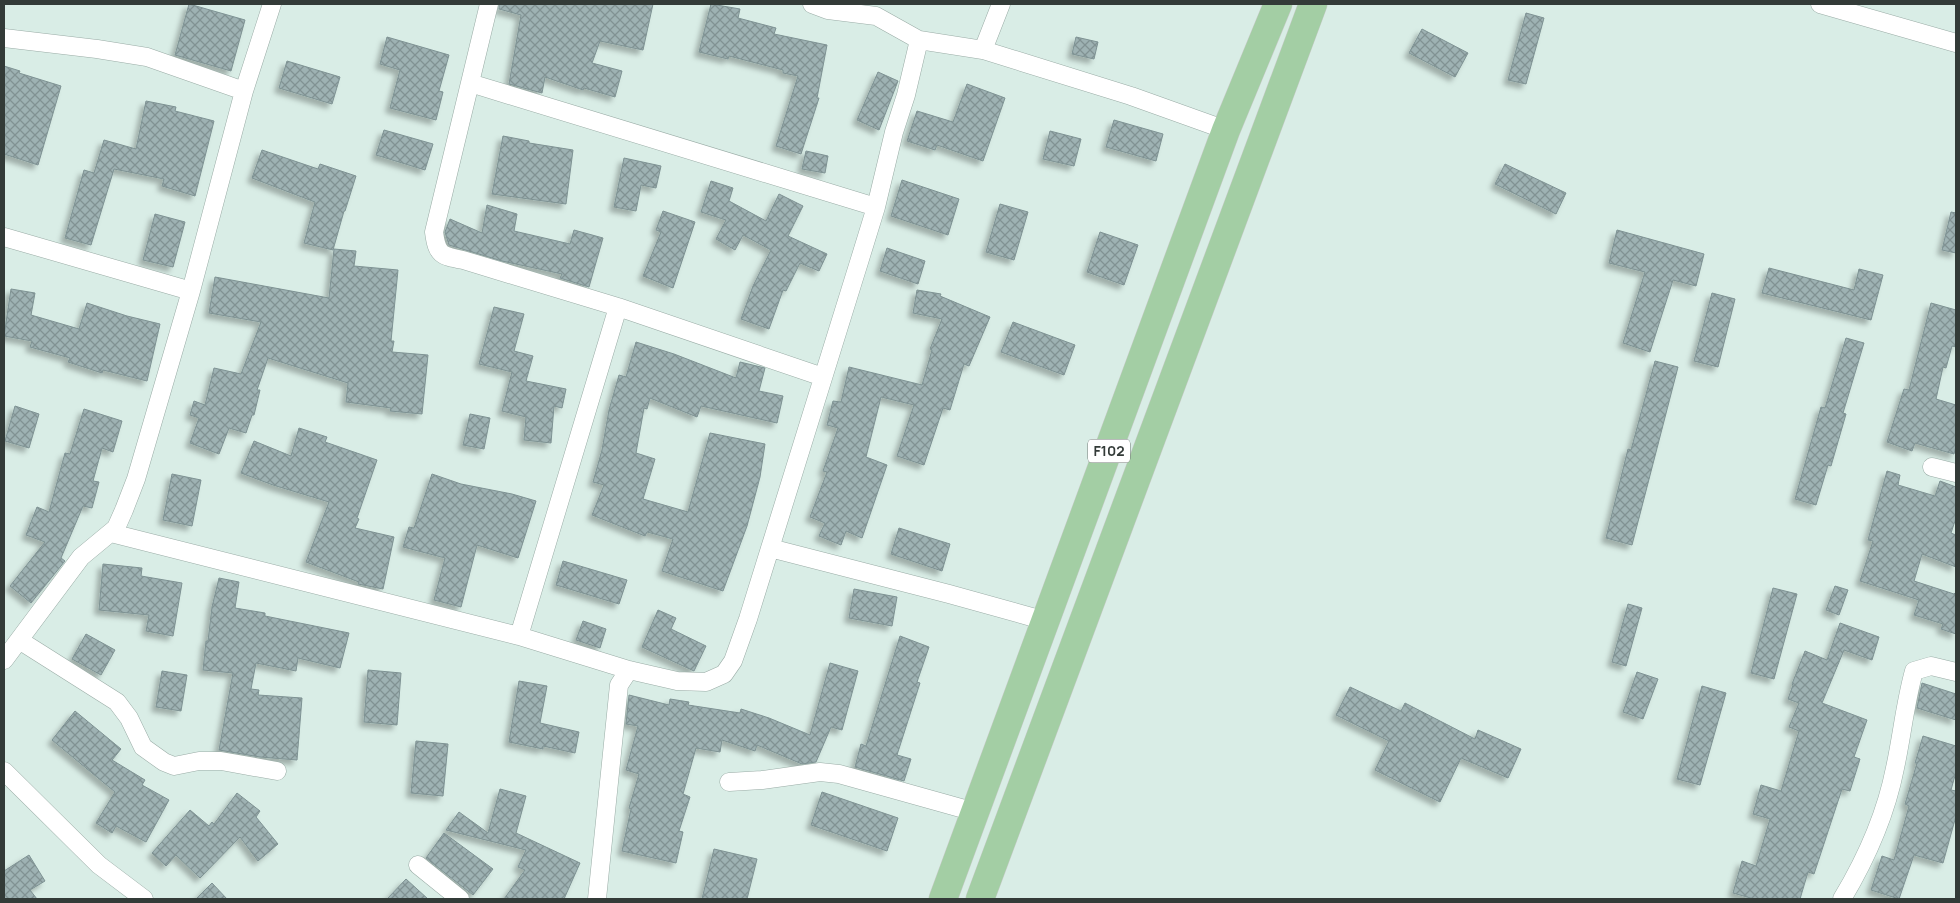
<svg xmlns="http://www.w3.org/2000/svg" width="1960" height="903" font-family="Manrope,sans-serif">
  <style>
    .building { fill: url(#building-cross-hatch); stroke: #7e9293; filter: url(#shadow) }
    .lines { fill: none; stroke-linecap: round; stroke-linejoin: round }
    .street-casing { stroke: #9aaca6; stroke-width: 19 }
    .primary-casing { stroke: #cacccb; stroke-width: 29 }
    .street { stroke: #fff; stroke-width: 18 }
    .primary { stroke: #a3cea4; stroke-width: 28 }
    .labels { text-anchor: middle; stroke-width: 4.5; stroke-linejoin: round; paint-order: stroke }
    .shield { fill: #fff; stroke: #707674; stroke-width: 1 }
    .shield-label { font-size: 14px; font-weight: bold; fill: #333b38 }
  </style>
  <defs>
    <pattern id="building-cross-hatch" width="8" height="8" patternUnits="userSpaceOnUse" patternTransform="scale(1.25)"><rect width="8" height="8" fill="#9eb2b3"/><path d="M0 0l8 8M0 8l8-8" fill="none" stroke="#819293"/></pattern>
    <filter id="shadow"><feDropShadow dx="-4.5" dy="4.5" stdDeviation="2.5" flood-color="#0004"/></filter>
  </defs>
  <rect width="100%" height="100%" fill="#d9ede6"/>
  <path class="building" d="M189,4L245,20L231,71L175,55Z
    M499,4H653L643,50L600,41L592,63L622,71L615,97L584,88L583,90L545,77L542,93L509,84L521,15L499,9Z
    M711,4L740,9L738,18L776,28L774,34L827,45L817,98H819L801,154L776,146L798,76L783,73V70L729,56L728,59L699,52Z
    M1526,13L1544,18L1526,84L1508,80Z
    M1422,29L1468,53L1455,77L1409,53Z
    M387,37L449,55L439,91L443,92L436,120L390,108L400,70L380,64Z
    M1076,37L1098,42L1094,59L1072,54Z
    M287,61L340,77L332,104L279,88Z
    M4,66L20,71L19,73L61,86L38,165L4,154Z
    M878,72L898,81L879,130L857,120Z
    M967,84L1005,98L983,161L937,145L935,150L907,141L917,111L953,122Z
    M146,101L176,107L175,111L214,121L195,196L162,186L164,179L114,169L91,245L65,238L84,170L94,173L104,140L136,149Z
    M1114,120L1163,134L1156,161L1106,147Z
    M384,130L433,144L425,170L376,155Z
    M1050,131L1081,139L1074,166L1043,159Z
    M503,136L529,141V143L573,150L566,204L492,194Z
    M262,150L318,169L320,164L356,176L345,211H344L333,250L304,243L315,202L252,178Z
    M806,151L828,156L825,173L802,169Z
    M624,158L661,166L656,188L641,185L636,211L614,207Z
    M1505,164L1566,193L1556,214L1495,184Z
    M902,180L959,199L948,235L891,216Z
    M711,181L733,188L729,201L766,221L779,194L803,206L788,236L827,254L819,271L800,263L786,291L783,290L769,329L741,319L753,286L771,250L743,235L735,250L716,239L726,220L701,212Z
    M1000,204L1028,212L1014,260L986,252Z
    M487,205L517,214L514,231L570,244L574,230L603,238L589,287L560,278L562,274L502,261L449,245L445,232L450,219L482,233Z
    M663,211L695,222L673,288L643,276L661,232L656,230Z
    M1951,212L1956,213V253L1942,250Z
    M155,214L185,222L173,267L143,260Z
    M1617,230L1704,254L1696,286L1673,280L1650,352L1623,343L1645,272L1609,263Z
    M1100,232L1138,245L1124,285L1087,272Z
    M887,248L925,261L918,284L880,271Z
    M334,249L356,251L354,266L398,270L391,341H394L392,352L428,355L422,414L390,411L391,408L346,402L348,383L268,358L257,390H260L254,415H252L246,433L229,428L219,454L190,443L199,418L190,415L194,401L205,405L214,368L241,374L261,322L209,313L215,277L329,298Z
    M1769,268L1854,290L1859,269L1883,275L1871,320L1762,293Z
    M11,289L35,293L31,315L79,329L87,303L127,316L160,324L147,381L103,370L102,373L68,362L70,358L30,347L32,341L4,336Z
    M917,290L941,294L940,296L990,317L969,366L964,364L950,410L943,408L924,465L897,456L914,405L881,397L866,457L887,465L862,538L846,531L841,545L819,536L825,523L810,517L827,472L823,471L838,428L827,425L833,401L841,402L849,367L922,385L932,350L930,349L942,319L913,313Z
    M1712,293L1735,299L1718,367L1694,361Z
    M1931,303L1956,310V347L1952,346L1946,368L1943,367L1936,399L1956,405V446L1954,454L1915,443L1912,451L1887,442L1904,389L1909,390Z
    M494,307L524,314L514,351L533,356L526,381L566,389L562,408L554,406L551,443L524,440L526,417L502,411L512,372L479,364Z
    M1013,322L1075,345L1064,375L1001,352Z
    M1846,338L1864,343L1843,413L1846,414L1831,466L1828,465L1816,505L1795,499L1821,407L1825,408Z
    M636,342L674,354L736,378L740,362L765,368L759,391L783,396L777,423L701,406L697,417L650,398L647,409L644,408L636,453L655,459L643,499L688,512L710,433L765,444L760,477L747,526L723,591L662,571L673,539L647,532L645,536L592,515L604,485L593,482L602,450L609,410L619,375L626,377Z
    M1655,361L1678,367L1632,545L1606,538L1628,449L1631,450Z
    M15,406L39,414L29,448L5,441Z
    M84,409L122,421L113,452L102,448L93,481L99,482L92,508L83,506L61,558L65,561L31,603L10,586L45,542L26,535L37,507L49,512L65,453L70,454Z
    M470,414L490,418L484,449L463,445Z
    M299,428L327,437L325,442L377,460L357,518L359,519L355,528L394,537L383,589L358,584L359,582L306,562L329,502L273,485L241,473L254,441L291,456Z
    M1887,471L1900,475L1898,485L1935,496L1940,481L1956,487V518L1951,533L1956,535V567L1922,554L1914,581L1954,594L1956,592V634L1941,629L1943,624L1914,615L1919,600L1860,581L1873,541L1868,540Z
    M172,474L201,480L192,526L163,520Z
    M432,474L461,484L512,494L536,501L518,558L477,545L461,607L434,600L445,558L403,547L409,527L414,528Z
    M899,528L950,544L942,571L891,554Z
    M563,561L627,580L619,604L556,585Z
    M103,564L142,568L141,576L182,583L173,636L146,631L149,615L99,610Z
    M219,578L239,582L235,608L265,613V616L349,633L340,668L298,658L296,671L256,663L251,689L259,690L258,695L302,698L297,760L260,757L219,750L233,673L203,670L206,641H208L212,607Z
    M1835,586L1848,590L1839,615L1826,610Z
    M1773,588L1797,594L1774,679L1751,673Z
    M854,589L897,597L892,626L849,618Z
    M1628,604L1642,608L1626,666L1612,662Z
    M658,610L676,618L671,629L706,646L694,671L642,647Z
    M583,621L606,629L600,648L576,640Z
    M1840,623L1879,637L1872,660L1844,650L1822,703L1867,720L1854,757L1860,759L1850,791L1842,789L1814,874L1808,872L1800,899H1754L1733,893L1742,861L1756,866L1770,819L1753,814L1761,785L1781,791L1799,731L1789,727L1799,703L1788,699L1793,685L1792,684L1805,651L1827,660Z
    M86,634L115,650L101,675L72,659Z
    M900,636L929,647L917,682L920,683L897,755L911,759L904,781L855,767L861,744L866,746Z
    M830,663L858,671L842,730L831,727L816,762L802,764L757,745L755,751L722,740L720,752L696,748L683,794L690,797L679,831L683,832L676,863L622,851L631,809L629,808L639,774L626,770L638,726L626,724L629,695L669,705L670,699L689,702L688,705L740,713L741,709L769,718L810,735Z
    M368,670L401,673L397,725L364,722Z
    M162,671L187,675L181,711L156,707Z
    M1637,672L1658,679L1643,719L1623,712Z
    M519,681L547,686L540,723L579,732L575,753L543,746V749L509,742Z
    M1922,683L1956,694V720L1917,708Z
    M1702,686L1726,693L1700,785L1677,779Z
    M1350,687L1401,711L1405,703L1475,739L1478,730L1521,749L1508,778L1461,758L1440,802L1375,770L1389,741L1336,715Z
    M75,711L121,749L112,760L145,780L142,785L169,800L146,842L116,826L112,833L96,823L115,792L52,740Z
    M1923,736L1956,746V772L1951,790L1956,791V816L1943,863L1914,855L1899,899L1871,890L1882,856L1894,860L1909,806L1905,804L1917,763H1915Z
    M416,741L448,744L443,796L411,793Z
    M500,789L526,796L516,833L580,863L564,899H504L525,870L518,867L526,850L446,830L459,812L488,833Z
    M822,792L898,818L887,851L811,825Z
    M237,793L260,811L256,817L278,844L258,861L240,837L200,878L176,855L166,866L152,853L190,810L209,826L212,822L214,824Z
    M444,833L493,869L473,895L426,858Z
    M714,849L757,859L747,899H702Z
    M29,855L45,881L30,890L37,899H4V871Z
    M406,879L428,899H387Z
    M212,883L227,899H196Z"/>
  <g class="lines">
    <g class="street-casing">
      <path id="street" d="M489,4L434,232C437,255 441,256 463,260L618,307L823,377
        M812,4L828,10L876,16L919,40L983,50L1131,96L1226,130
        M1820,4L1956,43
        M4,38L97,49L147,57L244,91
        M983,50L1001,4
        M470,83L876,207
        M4,237L191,291
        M1932,467L1956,473
        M111,533L519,636L629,670L677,681L706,682L724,674L733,661L748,619L860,259L876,207L894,132L906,95L919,40
        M770,548L949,594L1046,621
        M519,636L618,307
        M19,640L117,702L129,718L143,747L164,762L174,766L199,761H221L277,771
        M4,660L81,557L116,528L124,510L136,479L191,291L244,91L272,4
        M4,771L99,865L144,899
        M729,782L762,780L820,772L839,774L975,812
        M418,865L460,899
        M597,899L619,685L629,670
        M1842,899C1866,859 1886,814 1895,768C1902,736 1905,703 1914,671L1931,666L1956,672"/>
    </g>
    <g class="primary-casing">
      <path id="primary" d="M943,899L1226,130L1278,4
        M980,899L1313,4"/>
    </g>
    <use href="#street" class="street"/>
    <use href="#primary" class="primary"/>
  </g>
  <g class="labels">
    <rect class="shield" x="1088" y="439.5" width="42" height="23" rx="4"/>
    <g class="shield-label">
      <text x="1109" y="456">F102</text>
    </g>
  </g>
  <rect width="1960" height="903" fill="none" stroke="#333b38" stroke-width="10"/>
</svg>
